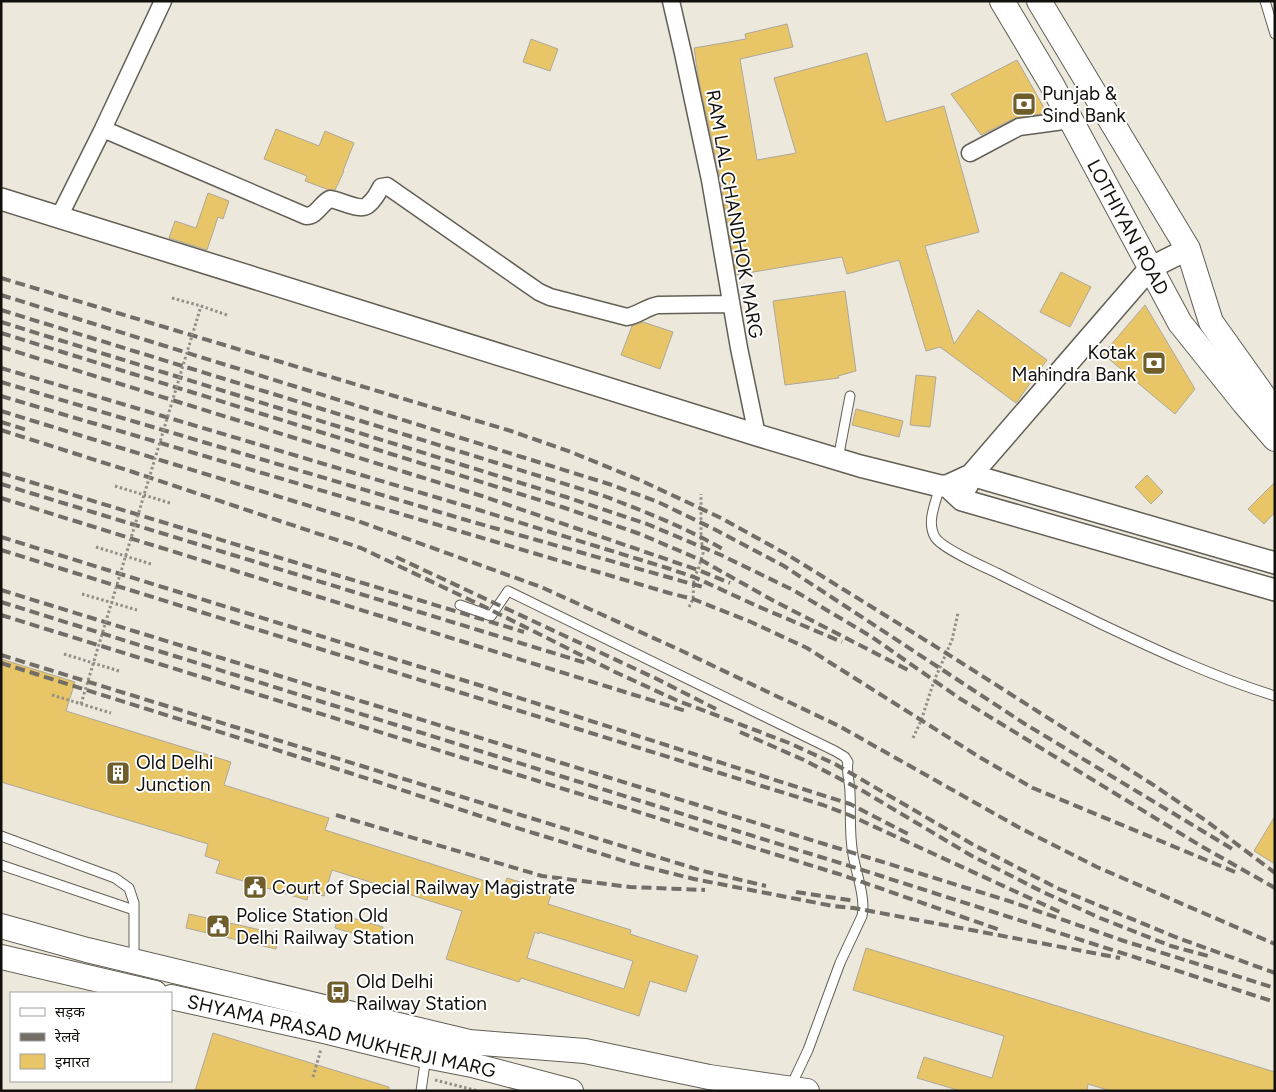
<svg xmlns="http://www.w3.org/2000/svg" width="1276" height="1092" font-family="Figtree,'Noto Sans Devanagari',sans-serif">
  <style>
    .building { fill: #e8c566; stroke: #ada89d; fill-rule: evenodd }
    .lines { fill: none; stroke-linecap: round; stroke-linejoin: round }
    .service-casing { stroke: #635f55; stroke-width: 11 }
    .minor-casing { stroke: #635f55; stroke-width: 19 }
    .tertiary-casing { stroke: #635f55; stroke-width: 24 }
    .secondary-casing { stroke: #635f55; stroke-width: 26 }
    .path { stroke: #938f86; stroke-width: 3; stroke-dasharray: 2.5 2.5; stroke-linecap: butt }
    .service { stroke: #fff; stroke-width: 9 }
    .minor { stroke: #fff; stroke-width: 16 }
    .tertiary { stroke: #fff; stroke-width: 21 }
    .secondary { stroke: #fff; stroke-width: 24 }
    .rail { stroke: #726e67; stroke-width: 4; stroke-dasharray: 10 5; stroke-linecap: butt }
    .path-bridge { stroke: #938f86; stroke-width: 3; stroke-dasharray: 2.5 2.5; stroke-linecap: butt }
    .labels { text-anchor: middle; stroke-width: 4; stroke-linejoin: round; paint-order: stroke }
    .poi-label { font-size: 19px; fill: #12100c; stroke: #fff; text-anchor: start }
    .street-label { font-size: 19px; fill: #12100c; stroke: #fff }
  </style>
  <rect width="100%" height="100%" fill="#ede8dc"/>
  <path class="building" d="M787,24L793,47L740,59L757,160L796,153L774,78L867,53L886,122L944,106L979,232L925,246L954,344L978,310L1047,360L1016,403L940,347L926,351L899,260L847,274L842,257L736,275L720,178L699,82L694,48L746,39L745,34Z
    M531,39L558,49L550,71L523,62Z
    M1017,60L1047,113L1015,118L981,135L951,94Z
    M276,129L319,146L325,131L354,143L343,171H344L335,190H329L305,181L307,176L264,159Z
    M208,193L229,201L223,219L218,217L207,250L169,238L175,221L196,228Z
    M1061,272L1091,287L1070,327L1040,312Z
    M845,291L856,371L838,376L839,378L785,385L773,301Z
    M1145,305L1195,389L1175,414L1103,354Z
    M643,322L673,332L660,369L621,355L632,326Z
    M916,375L936,377L930,427L910,425Z
    M856,409L903,421L899,437L852,425Z
    M1147,475L1163,492L1151,504L1135,487Z
    M1275,482V512L1264,524L1248,509Z
    M1,659L75,682L66,711L231,762L224,785L329,818L325,830L504,887L507,878L552,892L548,904L631,930L630,934L698,956L686,992L650,981L639,1016L521,978L519,982L446,959L462,911L332,870L324,896L309,892L307,900L216,873L220,861L205,856L208,844L1,782ZM535,932L539,934V932L633,961L624,989L527,958Z
    M1275,816V864L1254,851Z
    M189,914L279,934L276,949L186,928Z
    M339,914L383,927L379,941L335,928Z
    M866,948L1275,1072V1091H1111L1088,1084L1087,1091H961L917,1078L924,1057L992,1078L1004,1036L853,990Z
    M213,1033L389,1087V1091H195Z"/>
  <g class="lines">
    <g class="service-casing">
      <path id="service" d="M1265,1L1275,34
        M838,459L850,396
        M940,486C936,502 926,522 935,537C941,548 984,567 997,573C1030,590 1065,606 1099,623C1156,650 1214,677 1275,696
        M460,605L491,616L508,591L835,751L845,757L848,762C846,772 850,782 850,793C851,813 849,834 853,855C856,873 866,898 862,916L840,963L808,1050L790,1088
        M1,836L115,878L129,888L134,903V961
        M1,865L134,910
        M421,1091L426,1056"/>
    </g>
    <g class="minor-casing">
      <path id="minor" d="M671,1L683,53L710,180L739,348L757,435
        M103,129L306,216C317,216 321,203 330,199C341,200 361,213 369,204C374,200 378,193 381,187L387,186L539,292L550,297L627,317C638,315 647,307 658,305L731,304
        M970,153L1019,127L1071,120
        M59,217L103,129L163,1"/>
    </g>
    <g class="tertiary-casing">
      <path id="tertiary" d="M1,199L757,435L860,466L940,486H947L971,475L1275,563
        M947,486L962,500L1275,590
        M967,486L971,475L1150,268L1188,249"/>
    </g>
    <g class="secondary-casing">
      <g id="secondary">
        <path id="s1" d="M1002,1L1052,85L1180,323L1244,403L1275,439"/>
        <path d="M1039,1L1188,249L1211,322L1275,412"/>
        <path d="M1,926L87,950L469,1042L585,1051L709,1077L807,1091"/>
        <path d="M1,957L155,993"/>
        <path id="s2" d="M171,997L324,1031L426,1056L472,1065L571,1091"/>
      </g>
    </g>
    <path class="path" d="M172,298L201,306L227,315
      M115,486L170,503
      M96,547L151,564
      M82,594L137,610
      M689,607L693,599L694,577L698,570L703,553L701,537V494
      M64,654L119,671
      M52,695L111,713
      M913,738L921,721L934,681L952,640L958,613
      M313,1077L321,1049
      M435,1080L478,1091"/>
    <use href="#service" class="service"/>
    <use href="#minor" class="minor"/>
    <use href="#tertiary" class="tertiary"/>
    <use href="#secondary" class="secondary"/>
    <path class="rail" d="M1,278L511,431L571,452L642,481L721,518L788,555L946,653L1155,786L1205,820L1275,873
      M1,295L609,484L658,502L714,529L784,566L1025,724L1234,850
      M1,310L604,496C646,512 687,528 726,551
      M1,322L566,497L647,524L721,555L793,590L872,637L959,698L1201,846L1275,888
      M1,333L562,507L640,534L701,560L774,601L910,671
      M1,347L482,496L698,570L730,583
      M1,368L479,510L667,568L694,577L757,606L842,642
      M1,382L473,522L703,587
      M1,396L669,593L693,599L751,622L807,648L981,758L1033,788L1235,872
      M1,411L355,520L541,587L680,650L839,726L1020,828L1097,867L1275,944
      M1,422L27,430
      M1,430L133,472L361,548L487,608L615,672L676,700L789,743L835,764L972,844L1059,889L1178,938L1275,973
      M1,473L524,632
      M1,484L586,663
      M1,498L686,711
      M1,537L482,686L850,804L910,835
      M1,550L823,805L849,815L1060,912
      M396,557L657,679L716,709
      M1,590L1009,901L1124,941L1275,988
      M1,602L856,868L1275,1002
      M1,615L842,875L1000,930
      M1,655L703,871L766,886
      M1,663L372,780L498,822L634,864L694,879L833,906L854,908L1120,958
      M740,732L804,760L863,791L972,856L1043,892L1100,918L1171,946L1212,957
      M336,815L542,876L630,887L705,890
      M796,892L855,901"/>
    <path class="path-bridge" d="M81,704L201,306"/>
  </g>
  <defs>
    <g id="bank-square" transform="scale(1.25)"><rect x="-9" y="-9" width="18" height="18" rx="4" fill="#705d2c" stroke="#fff"/><path d="M-6-4H6V4H-6ZM0-2.3a2.3 2.3 0 1 0 0 4.6a2.3 2.3 0 1 0 0-4.6Z" fill="#fff"/></g>
    <g id="building-square" transform="scale(1.25)"><rect x="-9" y="-9" width="18" height="18" rx="4" fill="#705d2c" stroke="#fff"/><path d="M-4-6H4V6H1V3H-1V6H-4ZM-2.5-4.3h1.7v1.8h-1.7ZM.8-4.3h1.7v1.8H.8ZM-2.5-1h1.7V.8h-1.7ZM.8-1h1.7V.8H.8Z" fill="#fff"/></g>
    <g id="civic-square" transform="scale(1.25)"><rect x="-9" y="-9" width="18" height="18" rx="4" fill="#705d2c" stroke="#fff"/><path d="M-.6-6.5H3V-4.5H.6V-3L4-1V1h2V6H-6V1h2V-1L-.6-3ZM-1.2 2.5V6h2.4V2.5Z" fill="#fff"/></g>
    <g id="bus-square" transform="scale(1.25)"><rect x="-9" y="-9" width="18" height="18" rx="4" fill="#705d2c" stroke="#fff"/><path d="M-5-6H5V4H4V6H2V4H-2V6H-4V4H-5ZM-3.5-4V0h7V-4ZM-3.5 1.2v1.5H-2V1.2ZM2 1.2v1.5H3.5V1.2Z" fill="#fff"/></g>
  </defs>
  <g fill-rule="evenodd">
    <use href="#bank-square" x="1024" y="104"/>
    <use href="#bank-square" x="1154" y="363"/>
    <use href="#building-square" x="118" y="773"/>
    <use href="#civic-square" x="255" y="887"/>
    <use href="#civic-square" x="218" y="926"/>
    <use href="#bus-square" x="338" y="992"/>
  </g>
  <g class="labels">
    <g class="poi-label">
      <text x="1042" y="100">Punjab &amp;<tspan x="1042" dy="22">Sind Bank</tspan></text>
      <text x="1136" y="359" text-anchor="end">Kotak<tspan x="1136" dy="22">Mahindra Bank</tspan></text>
      <text x="136" y="769">Old Delhi<tspan x="136" dy="22">Junction</tspan></text>
      <text x="272" y="894">Court of Special Railway Magistrate</text>
      <text x="236" y="922">Police Station Old<tspan x="236" dy="22">Delhi Railway Station</tspan></text>
      <text x="356" y="988">Old Delhi<tspan x="356" dy="22">Railway Station</tspan></text>
    </g>
    <g class="street-label">
      <text transform="translate(735 214) rotate(80)" y="7">RAM LAL CHANDHOK MARG</text>
      <text dy="7" stroke="none"><textPath href="#s1" startOffset="259">LOTHIYAN ROAD</textPath></text>
      <text dy="7" stroke="none"><textPath href="#s2" startOffset="175">SHYAMA PRASAD MUKHERJI MARG</textPath></text>
    </g>
  </g>
  <rect width="1276" height="1092" fill="none" stroke="#12100c" stroke-width="5"/>
  <rect x="10" y="992" width="162" height="90" fill="#ffffff" stroke="#a09f9e"/>
  <rect x="20" y="1008" width="25" height="8" fill="#ffffff" stroke="#a09f9e"/>
  <text x="55" y="1017" font-size="15" fill="#12100c">सड़क</text>
  <rect x="20" y="1033" width="25" height="8" fill="#726e67" stroke="#a09f9e"/>
  <text x="55" y="1042" font-size="15" fill="#12100c">रेलवे</text>
  <rect x="20" y="1054" width="25" height="15" fill="#e8c566" stroke="#a09f9e"/>
  <text x="55" y="1067" font-size="15" fill="#12100c">इमारत</text>
</svg>
